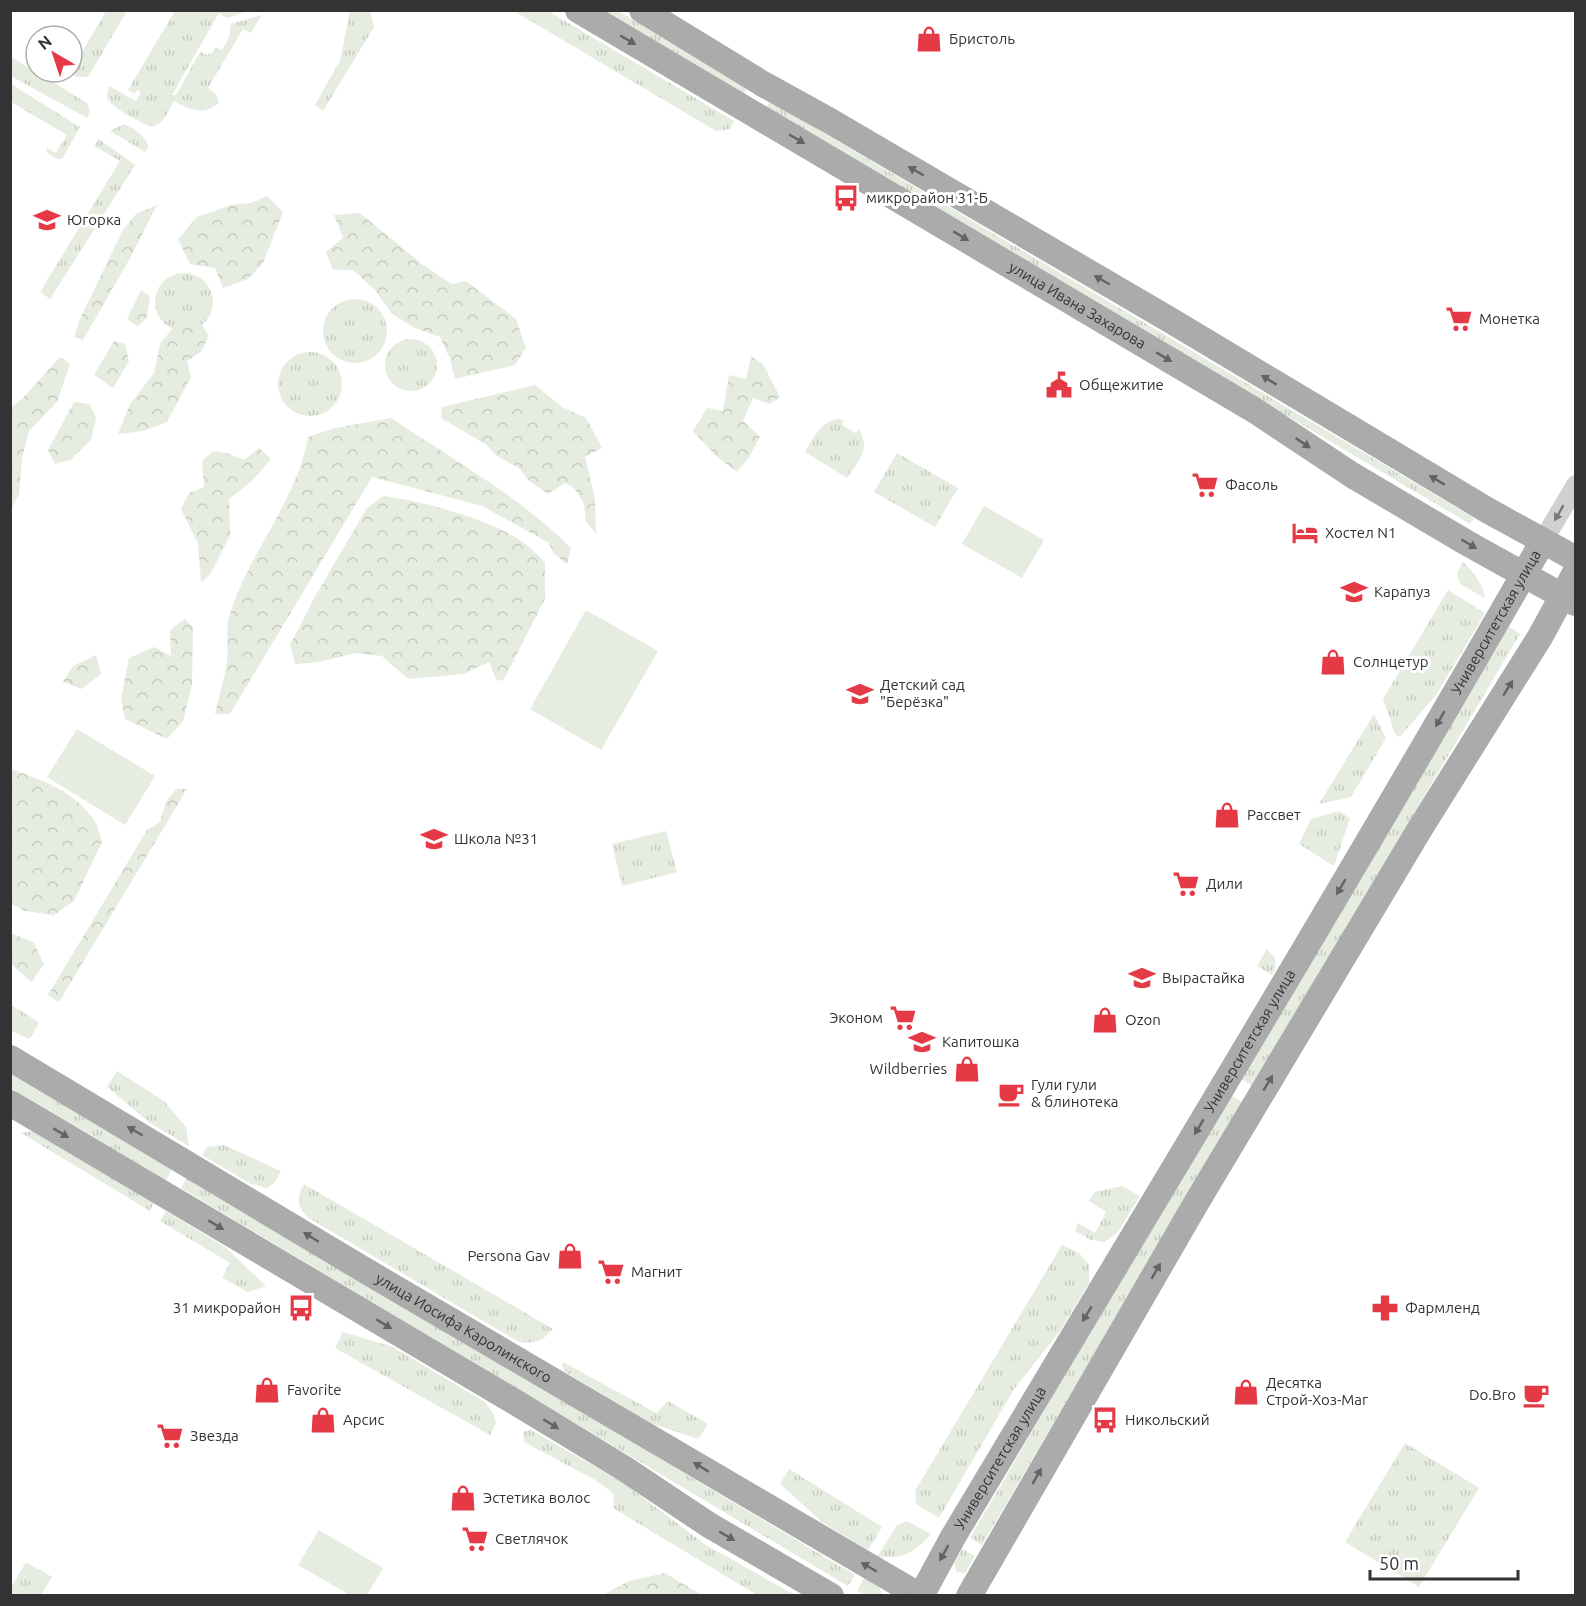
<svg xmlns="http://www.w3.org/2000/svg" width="1586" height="1606" font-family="Ubuntu,sans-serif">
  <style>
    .grass { fill: url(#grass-tufts) }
    .forest { fill: url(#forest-crowns) }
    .pitch { fill: #e6ecdf }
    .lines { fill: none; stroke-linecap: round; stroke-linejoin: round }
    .minor { stroke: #d0d0d0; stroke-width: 20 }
    .major { stroke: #ababab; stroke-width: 26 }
    .oneway { fill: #636363 }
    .oneway2 { fill: #7a7a7a }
    .labels { text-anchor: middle; stroke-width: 6; stroke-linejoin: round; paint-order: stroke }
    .poi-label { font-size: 15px; fill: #333; stroke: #fff; text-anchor: start }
    .street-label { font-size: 15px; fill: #333; stroke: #fff }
  </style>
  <defs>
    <pattern id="grass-tufts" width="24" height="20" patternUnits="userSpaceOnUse" patternTransform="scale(1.5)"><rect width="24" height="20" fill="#e6ecdf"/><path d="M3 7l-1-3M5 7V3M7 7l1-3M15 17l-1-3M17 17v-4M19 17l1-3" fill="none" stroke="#c6cbc0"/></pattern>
    <pattern id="forest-crowns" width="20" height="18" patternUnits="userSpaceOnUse" patternTransform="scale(1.5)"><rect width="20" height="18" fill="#e6ecdf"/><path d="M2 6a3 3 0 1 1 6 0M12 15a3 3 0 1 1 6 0" fill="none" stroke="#c6cbc0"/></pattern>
  </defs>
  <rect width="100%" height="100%" fill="#fff"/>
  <path class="grass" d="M106,11H127L88,77H76L70,73Z
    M175,11H247L227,18L219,13L172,95H176L200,52L207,55L212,53L216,47L222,50L229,38L231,24L262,15L251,33L243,29L208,88L216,94L219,103C203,116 191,110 174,101C169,109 163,125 153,126C146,127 112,107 108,100C106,96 108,91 109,86L136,101L141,92L137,90L134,94L128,90Z
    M350,11H370L374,27L323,111L315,105L340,61Z
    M514,11H548L734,121L730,129L716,131Z
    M601,11H618L748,87L743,94Z
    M11,57L87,103L90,112L87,118L11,76Z
    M11,84L80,127L62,159H57L46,152L47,148L56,153L67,135L11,102Z
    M770,101L1474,518L1470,524L766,108Z
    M124,124C136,130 143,134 149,147L145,152L110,131Z
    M99,139L135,165L50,299L40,292L120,161L94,146Z
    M155 302a29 29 0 1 1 58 0a29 29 0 1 1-58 0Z
    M323 331a32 32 0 1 1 64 0a32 32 0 1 1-64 0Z
    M385 365a26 26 0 1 1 52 0a26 26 0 1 1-52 0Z
    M278 384a32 32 0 1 1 64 0a32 32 0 1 1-64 0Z
    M838,419L844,420L842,425L856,433L859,429C871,450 859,460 847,478L805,452C814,437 820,422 838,419Z
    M897,453L958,488L935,527L874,492Z
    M1463,562C1474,573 1482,582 1485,598L1460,584L1457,573Z
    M1448,590L1485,613L1436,695L1400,737L1395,734L1383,699Z
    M1508,626L1520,634L1253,1086L1241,1079Z
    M1374,714L1386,738L1351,797L1319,804Z
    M1339,811L1350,818L1334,866L1299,844L1311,819Z
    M666,831L677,872L622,886L612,844Z
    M1267,949L1275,958V969L1272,975L1257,966Z
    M11,1005L39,1022L30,1039L11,1031Z
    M117,1071L164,1101L186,1127L189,1146L150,1123L107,1087Z
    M11,1073L172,1169L166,1180L11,1088Z
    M1229,1094L1242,1102L982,1545L970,1538Z
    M34,1131L154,1202L150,1211L21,1133Z
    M224,1145L281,1171L274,1183L267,1188L251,1184L202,1155L207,1147Z
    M187,1177L855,1575L848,1586L181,1188Z
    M304,1184L553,1329C542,1342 535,1343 519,1342L307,1217C296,1204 297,1198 304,1184Z
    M1122,1186L1140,1196L1118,1232L1105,1242L1091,1240L1075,1231L1078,1223L1095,1233L1106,1212L1089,1201L1094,1192Z
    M166,1211L225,1247L266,1286L248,1292L222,1278L230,1263L160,1221Z
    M1062,1245L1080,1254L1089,1265V1283L1060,1331L1014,1389L939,1518L916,1504L915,1491Z
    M343,1332L393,1347L485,1402L493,1413L496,1423L490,1435L335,1348Z
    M563,1362L656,1413L668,1401L708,1424L698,1439L651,1423L567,1373L562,1367Z
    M531,1430L625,1484L706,1545L795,1595H757L613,1508L614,1494L597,1481L524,1442L523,1432Z
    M1405,1443L1479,1488L1419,1587L1345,1542Z
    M789,1469L882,1527L868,1550L822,1522L780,1484Z
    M907,1521L931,1534C915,1553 902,1559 877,1557L897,1525Z
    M962,1549L975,1556L965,1573L957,1572L954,1564Z
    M26,1562L52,1577L41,1595H11V1588Z
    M864,1578L879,1586L882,1595H867L857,1591Z"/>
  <path class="forest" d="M267,196L283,212L263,263L248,279L223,288L215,268L190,264L178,239L197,217L231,205L251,203Z
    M157,205L133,253L83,340L74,337L80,319L123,230L136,214Z
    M360,213L423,265L452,284L466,281L516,319L526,348L515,365L455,379L450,359L440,337L413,327L392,314L374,289L353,270H333L326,252L343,238L334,215Z
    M141,290L150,296L147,317L138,327L127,319Z
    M201,323L209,336L201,352L187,361L191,377L167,422L143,431L118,434L130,404L154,373L160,344L175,325Z
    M114,341L125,344L129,361L113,388L94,375Z
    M751,356L763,364L780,397L770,404L753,398L743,421L760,437L748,459L737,472L716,456L693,431L707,408L723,411L729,375L746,379Z
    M60,357L70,364L57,402L29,431L22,458L19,494L11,509V407L22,399Z
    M535,385L562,407L586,418L602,448L585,457L595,499L596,533L586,522L584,504L575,489L565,483L548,494L528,480L519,468L495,455L487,445L441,418L442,407Z
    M74,402L89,404L96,418L91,440L70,460L55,464L48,450Z
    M391,418C452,459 519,496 571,548L567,564L554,554L549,543L482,506L372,477L230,714H215C219,696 225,678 227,660C229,645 225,628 230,614C249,552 297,501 308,437L335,428Z
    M259,448L271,459L251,482L229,499L230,535L210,575L201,582L198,543L181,509L189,493L204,487L202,461L213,451L227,453L244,460Z
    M383,496C418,500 471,515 504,531C520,538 533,550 545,562V599L503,681L496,679L489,662L464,674L408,679L382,656L356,653L319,662L295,664L290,645L317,593L367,508Z
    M185,619L193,628L192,685L183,721L167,739L125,719L121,699L129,658L154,647L171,656L170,630Z
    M96,655L101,674L82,689L63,682L73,666Z
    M11,769C42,780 74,791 94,820C98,826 100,835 102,842L74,901L54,915L25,911L11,904Z
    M176,789H187L59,1002L48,995L147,830L160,822L166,802Z
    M11,933L34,943L44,964L31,982L11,964Z
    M665,1573L702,1595H603L629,1581Z"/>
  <path class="pitch" d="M984,506L1044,540L1022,578L962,544Z
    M586,610L658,651L601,750L530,709Z
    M77,729L155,776L125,825L47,777Z
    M319,1530L383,1568L367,1595H350L298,1565Z"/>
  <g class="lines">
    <path class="minor" d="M1543,541L1576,485"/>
    <g class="major">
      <path id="s1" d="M578,10L1254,410L1352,475L1467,543L1575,603"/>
      <path d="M642,10L763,84L830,121L1170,320L1487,510L1576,559"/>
      <path id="s2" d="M10,1058L361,1268L920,1596"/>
      <path d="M10,1103L520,1405L625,1469L709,1525L831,1596"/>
      <path id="s3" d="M921,1596L953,1537C1151,1206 1351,876 1543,541"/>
      <path d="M969,1596L1195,1205L1421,827L1540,637L1576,571"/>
    </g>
  </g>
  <defs><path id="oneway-solid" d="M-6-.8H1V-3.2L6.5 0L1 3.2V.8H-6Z" transform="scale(1.5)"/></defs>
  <g class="oneway">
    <use href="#oneway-solid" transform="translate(628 40) rotate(30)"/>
    <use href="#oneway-solid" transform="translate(797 139) rotate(30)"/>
    <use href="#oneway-solid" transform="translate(916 171) rotate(-150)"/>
    <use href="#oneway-solid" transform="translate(961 236) rotate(31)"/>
    <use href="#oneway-solid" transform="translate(1102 280) rotate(-150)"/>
    <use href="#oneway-solid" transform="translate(1164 357) rotate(31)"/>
    <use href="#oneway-solid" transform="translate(1269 380) rotate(-149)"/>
    <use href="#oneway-solid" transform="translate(1303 443) rotate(34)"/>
    <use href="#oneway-solid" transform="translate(1437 480) rotate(-149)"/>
    <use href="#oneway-solid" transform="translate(1469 544) rotate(30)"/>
    <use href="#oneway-solid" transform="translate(1508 688) rotate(-58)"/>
    <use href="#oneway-solid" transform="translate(1440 719) rotate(120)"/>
    <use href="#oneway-solid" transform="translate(1341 887) rotate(120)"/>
    <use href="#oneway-solid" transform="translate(1268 1083) rotate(-59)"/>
    <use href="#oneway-solid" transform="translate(1199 1127) rotate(121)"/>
    <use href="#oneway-solid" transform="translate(135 1131) rotate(-150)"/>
    <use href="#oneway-solid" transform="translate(61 1133) rotate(31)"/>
    <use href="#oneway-solid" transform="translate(216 1225) rotate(31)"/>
    <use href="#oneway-solid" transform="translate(311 1237) rotate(-148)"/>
    <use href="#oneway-solid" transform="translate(1156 1271) rotate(-60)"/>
    <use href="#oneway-solid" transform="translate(1087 1314) rotate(121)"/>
    <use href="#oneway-solid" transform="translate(384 1324) rotate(31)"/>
    <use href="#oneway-solid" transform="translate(551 1424) rotate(32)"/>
    <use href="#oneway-solid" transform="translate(701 1467) rotate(-149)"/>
    <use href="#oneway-solid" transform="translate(1037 1476) rotate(-60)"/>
    <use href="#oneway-solid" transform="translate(727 1536) rotate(30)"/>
    <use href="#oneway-solid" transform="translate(944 1553) rotate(119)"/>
    <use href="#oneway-solid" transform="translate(869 1567) rotate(-150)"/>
  </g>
  <use class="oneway2" href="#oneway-solid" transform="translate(1559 513) rotate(120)"/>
  <defs>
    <g id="shop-bare" transform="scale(2.07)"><path d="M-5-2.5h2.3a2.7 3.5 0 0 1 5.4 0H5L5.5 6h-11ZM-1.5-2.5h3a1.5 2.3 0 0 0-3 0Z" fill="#e63946" stroke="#fff" stroke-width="2.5" paint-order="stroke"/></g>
    <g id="bus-bare" transform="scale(2.07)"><path d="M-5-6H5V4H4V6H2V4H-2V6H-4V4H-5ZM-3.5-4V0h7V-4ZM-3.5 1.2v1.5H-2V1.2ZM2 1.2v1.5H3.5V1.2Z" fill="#e63946" stroke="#fff" stroke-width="2.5" paint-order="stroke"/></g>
    <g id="school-bare" transform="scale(2.07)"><path d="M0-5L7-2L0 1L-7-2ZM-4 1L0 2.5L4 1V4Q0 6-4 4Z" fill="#e63946" stroke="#fff" stroke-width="2.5" paint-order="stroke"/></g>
    <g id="supermarket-bare" transform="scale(2.07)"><path d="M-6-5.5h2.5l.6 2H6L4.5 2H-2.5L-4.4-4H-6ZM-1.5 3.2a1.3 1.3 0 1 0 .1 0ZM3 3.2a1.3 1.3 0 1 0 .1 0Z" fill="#e63946" stroke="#fff" stroke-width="2.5" paint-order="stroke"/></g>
    <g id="civic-bare" transform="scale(2.07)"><path d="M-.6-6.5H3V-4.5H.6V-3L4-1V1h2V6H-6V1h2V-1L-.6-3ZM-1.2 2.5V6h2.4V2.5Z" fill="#e63946" stroke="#fff" stroke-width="2.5" paint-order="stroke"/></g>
    <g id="hotel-bare" transform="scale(2.07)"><path d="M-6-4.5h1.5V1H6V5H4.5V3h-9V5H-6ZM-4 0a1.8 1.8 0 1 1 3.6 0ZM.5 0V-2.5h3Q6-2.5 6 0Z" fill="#e63946" stroke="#fff" stroke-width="2.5" paint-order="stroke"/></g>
    <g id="cafe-bare" transform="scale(2.07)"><path d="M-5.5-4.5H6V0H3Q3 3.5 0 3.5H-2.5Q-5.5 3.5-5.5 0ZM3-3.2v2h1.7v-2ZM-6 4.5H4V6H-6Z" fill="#e63946" stroke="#fff" stroke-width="2.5" paint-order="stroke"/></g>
    <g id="pharmacy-bare" transform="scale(2.07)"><path d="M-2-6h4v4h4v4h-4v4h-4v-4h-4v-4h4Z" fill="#e63946" stroke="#fff" stroke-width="2.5" paint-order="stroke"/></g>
  </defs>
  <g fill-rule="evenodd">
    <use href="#shop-bare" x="929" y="39"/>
    <use href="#bus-bare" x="846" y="198"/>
    <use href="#school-bare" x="47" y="220"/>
    <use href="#supermarket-bare" x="1459" y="319"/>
    <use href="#civic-bare" x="1059" y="385"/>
    <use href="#supermarket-bare" x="1205" y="485"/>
    <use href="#hotel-bare" x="1305" y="533"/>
    <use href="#school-bare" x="1354" y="592"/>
    <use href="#shop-bare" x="1333" y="662"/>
    <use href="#school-bare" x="860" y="694"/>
    <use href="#shop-bare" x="1227" y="815"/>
    <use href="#school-bare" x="434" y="839"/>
    <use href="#supermarket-bare" x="1186" y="884"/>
    <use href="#school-bare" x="1142" y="978"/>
    <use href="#supermarket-bare" x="903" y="1018"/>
    <use href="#shop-bare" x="1105" y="1020"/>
    <use href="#school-bare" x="922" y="1042"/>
    <use href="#shop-bare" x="967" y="1069"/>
    <use href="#cafe-bare" x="1011" y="1094"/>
    <use href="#shop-bare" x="570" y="1256"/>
    <use href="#supermarket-bare" x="611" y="1272"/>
    <use href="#bus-bare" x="301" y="1308"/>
    <use href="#pharmacy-bare" x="1385" y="1308"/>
    <use href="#shop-bare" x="267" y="1390"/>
    <use href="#shop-bare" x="1246" y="1392"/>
    <use href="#cafe-bare" x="1536" y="1395"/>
    <use href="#shop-bare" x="323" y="1420"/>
    <use href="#bus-bare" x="1105" y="1420"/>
    <use href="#supermarket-bare" x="170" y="1436"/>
    <use href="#shop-bare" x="463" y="1498"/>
    <use href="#supermarket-bare" x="475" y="1539"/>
  </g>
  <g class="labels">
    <g class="poi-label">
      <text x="949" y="44">Бристоль</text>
      <text x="866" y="203">микрорайон 31-Б</text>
      <text x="67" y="225">Югорка</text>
      <text x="1479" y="324">Монетка</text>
      <text x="1079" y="390">Общежитие</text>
      <text x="1225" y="490">Фасоль</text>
      <text x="1325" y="538">Хостел N1</text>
      <text x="1374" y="597">Карапуз</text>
      <text x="1353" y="667">Солнцетур</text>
      <text x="880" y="690">Детский сад<tspan x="880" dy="17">"Берёзка"</tspan></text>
      <text x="1247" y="820">Рассвет</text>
      <text x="454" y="844">Школа №31</text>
      <text x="1206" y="889">Дили</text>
      <text x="1162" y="983">Вырастайка</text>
      <text x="883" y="1023" text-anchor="end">Эконом</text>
      <text x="1125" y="1025">Ozon</text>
      <text x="942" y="1047">Капитошка</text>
      <text x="947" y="1074" text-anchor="end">Wildberries</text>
      <text x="1031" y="1090">Гули гули<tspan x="1031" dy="17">&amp; блинотека</tspan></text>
      <text x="550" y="1261" text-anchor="end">Persona Gav</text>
      <text x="631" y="1277">Магнит</text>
      <text x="281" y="1313" text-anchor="end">31 микрорайон</text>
      <text x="1405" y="1313">Фармленд</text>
      <text x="1266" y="1388">Десятка<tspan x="1266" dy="17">Строй-Хоз-Маг</tspan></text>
      <text x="287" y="1395">Favorite</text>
      <text x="1516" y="1400" text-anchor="end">Do.Bro</text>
      <text x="343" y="1425">Арсис</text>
      <text x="1125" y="1425">Никольский</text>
      <text x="190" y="1441">Звезда</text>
      <text x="483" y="1503">Эстетика волос</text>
      <text x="495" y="1544">Светлячок</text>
    </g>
    <g class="street-label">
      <text dy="5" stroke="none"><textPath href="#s1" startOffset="580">улица Ивана Захарова</textPath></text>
      <text dy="5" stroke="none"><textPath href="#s3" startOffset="1131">Университетская улица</textPath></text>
      <text dy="5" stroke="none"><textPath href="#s3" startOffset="645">Университетская улица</textPath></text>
      <text dy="5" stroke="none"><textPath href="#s2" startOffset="528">улица Иосифа Каролинского</textPath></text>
      <text dy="5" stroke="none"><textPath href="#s3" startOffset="159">Университетская улица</textPath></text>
    </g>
  </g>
  <rect width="1586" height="1606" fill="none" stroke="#333333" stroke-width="24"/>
  <g transform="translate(54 54) rotate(321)"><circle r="28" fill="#ffffff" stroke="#adadad" stroke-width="1.5"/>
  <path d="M0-4.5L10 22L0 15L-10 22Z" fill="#e63946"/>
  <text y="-9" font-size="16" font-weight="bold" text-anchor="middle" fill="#333333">N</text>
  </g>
  <path d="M1370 1570v9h148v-9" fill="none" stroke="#333333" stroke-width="3"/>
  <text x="1379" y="1570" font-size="18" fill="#333333" stroke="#ffffff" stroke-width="4.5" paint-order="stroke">50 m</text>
</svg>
